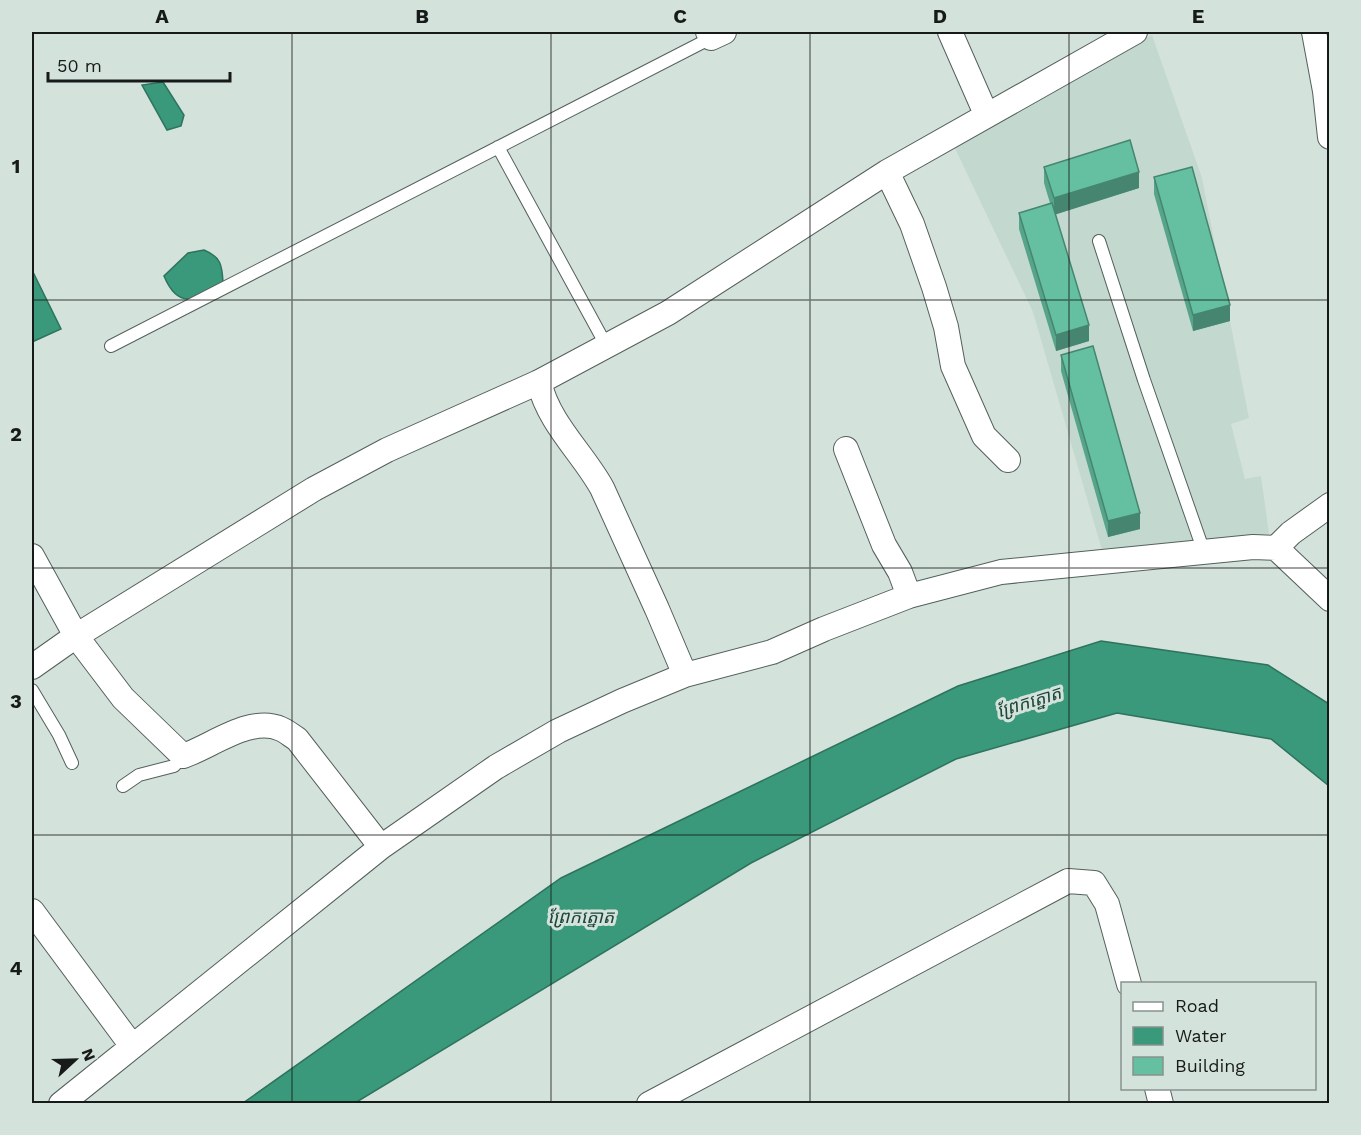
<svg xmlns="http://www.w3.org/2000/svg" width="1361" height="1135" font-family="'Work Sans','Noto Sans Khmer',sans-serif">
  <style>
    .built { fill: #c3d8cf }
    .water { fill: #39997a; stroke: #2e735d; stroke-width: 1.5 }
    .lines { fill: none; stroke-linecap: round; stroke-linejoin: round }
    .service-casing { stroke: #54605b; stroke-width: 14 }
    .minor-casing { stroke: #54605b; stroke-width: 26 }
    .service { stroke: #fff; stroke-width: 12 }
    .minor { stroke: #fff; stroke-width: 24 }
    .wall { fill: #56a58a }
    .shaded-wall { fill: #468670 }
    .building { fill: #64c0a0; stroke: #468670; stroke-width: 1.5 }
    .grid { fill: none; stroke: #161a18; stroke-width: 1.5; stroke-opacity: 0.55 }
    .labels { text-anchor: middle; stroke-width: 6; stroke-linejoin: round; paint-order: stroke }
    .water-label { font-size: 18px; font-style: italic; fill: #1d4638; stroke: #d4e2dc }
    .neatline { fill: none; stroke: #161a18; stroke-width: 2 }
    .grid-label { font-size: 20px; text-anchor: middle; font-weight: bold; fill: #161a18 }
  </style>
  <rect width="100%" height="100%" fill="#d4e2dc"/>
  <path class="built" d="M1152,35L1202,178L1249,418L1231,424L1245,479L1261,476L1269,534L1104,557L1033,312L951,140Z"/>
  <path class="water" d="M163,82L184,115L181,126L167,130L142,85Z
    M204,250C221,257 222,265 223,282C198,299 179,312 164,276L188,253Z
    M32,270L61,329L32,342Z
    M1101,641L1268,665L1329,704V786L1271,739L1117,713L956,759L751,863L355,1103H243L561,878L958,686Z"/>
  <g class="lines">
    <g class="service-casing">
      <path id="service" d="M498,147L606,345
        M1099,241L1144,380L1204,552
        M111,346L711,38
        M32,690L59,735L72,763
        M123,786L139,775L174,766L183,756"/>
    </g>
    <g class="minor-casing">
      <path id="minor" d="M708,32L711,38L724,32
        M950,32L986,114
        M1314,32L1325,91L1330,137
        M887,172L912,224L934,287L946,327L953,366L984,436L1008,460
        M539,382C549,424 582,452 602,488L657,609L685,675
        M846,449L884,545L900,572L909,596
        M1276,548L1291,533L1330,505
        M32,556L76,636L123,698L183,756C211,747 250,715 281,729C286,731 292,736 297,739L381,847
        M32,667L76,636L314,489L387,450L539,382L668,313L887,172L1135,32
        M32,911L132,1046
        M1157,1088L1161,1104
        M61,1104L381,847L496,767L558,731L622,701L685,675L772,652L824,629L909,596L1001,572L1253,547L1276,548L1330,599
        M649,1104L1068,881L1094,883L1107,904L1129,984"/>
    </g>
    <use href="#service" class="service"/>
    <use href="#minor" class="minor"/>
  </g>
  <path class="wall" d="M1044,167L1139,188L1055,214L1089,341L1056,351L1019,229V213L1050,203L1044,183Z
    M1154,177L1230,321L1193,331L1154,194Z
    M1061,355L1140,529L1108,537L1061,371Z"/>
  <path class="shaded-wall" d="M1139,172V188L1054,215V198Z
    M1230,305V321L1193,331V315Z
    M1089,325V341L1056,351V335Z
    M1140,513V529L1108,537V521Z"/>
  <path class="building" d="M1130,140L1139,172L1054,198L1044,167Z
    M1192,167L1230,305L1193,315L1154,177Z
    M1052,203L1089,325L1056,335L1019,213Z
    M1093,346L1140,513L1108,521L1061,355Z"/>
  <path class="grid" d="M292,32V1104M551,32V1104M810,32V1104M1069,32V1104M32,300H1330M32,568H1330M32,835H1330"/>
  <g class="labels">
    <g class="water-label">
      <text transform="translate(1029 702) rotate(-17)" y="6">ព្រែកត្នោត</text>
      <text x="581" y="923">ព្រែកត្នោត</text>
    </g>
  </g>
  <rect width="1361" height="1135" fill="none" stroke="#d4e2dc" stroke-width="66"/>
  <rect x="1121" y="982" width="195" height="108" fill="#d4e2dc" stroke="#88928e" stroke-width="1.5"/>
  <rect x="1133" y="1002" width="30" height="9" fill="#ffffff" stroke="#88928e" stroke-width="1.5"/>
  <text x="1175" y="1012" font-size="18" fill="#161a18">Road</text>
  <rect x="1133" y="1027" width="30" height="18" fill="#39997a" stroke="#88928e" stroke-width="1.5"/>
  <text x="1175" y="1042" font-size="18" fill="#161a18">Water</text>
  <rect x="1133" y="1057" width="30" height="18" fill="#64c0a0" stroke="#88928e" stroke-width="1.5"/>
  <text x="1175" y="1072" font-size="18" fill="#161a18">Building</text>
  <g transform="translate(75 1060) rotate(68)" stroke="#d4e2dc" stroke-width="4.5" paint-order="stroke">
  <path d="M0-4.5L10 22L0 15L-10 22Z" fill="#161a18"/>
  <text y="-9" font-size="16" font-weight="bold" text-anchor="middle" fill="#161a18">N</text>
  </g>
  <path d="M48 72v9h182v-9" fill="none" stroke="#161a18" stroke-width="3"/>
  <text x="57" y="72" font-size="18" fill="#161a18" stroke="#d4e2dc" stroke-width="4.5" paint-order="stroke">50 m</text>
  <rect x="33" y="33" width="1295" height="1069" class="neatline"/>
  <g class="grid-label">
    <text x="162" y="23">A</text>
    <text x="422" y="23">B</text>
    <text x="680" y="23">C</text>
    <text x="940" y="23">D</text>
    <text x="1198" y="23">E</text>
    <text x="16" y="173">1</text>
    <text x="16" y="441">2</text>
    <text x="16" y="708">3</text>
    <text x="16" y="975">4</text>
  </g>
</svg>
